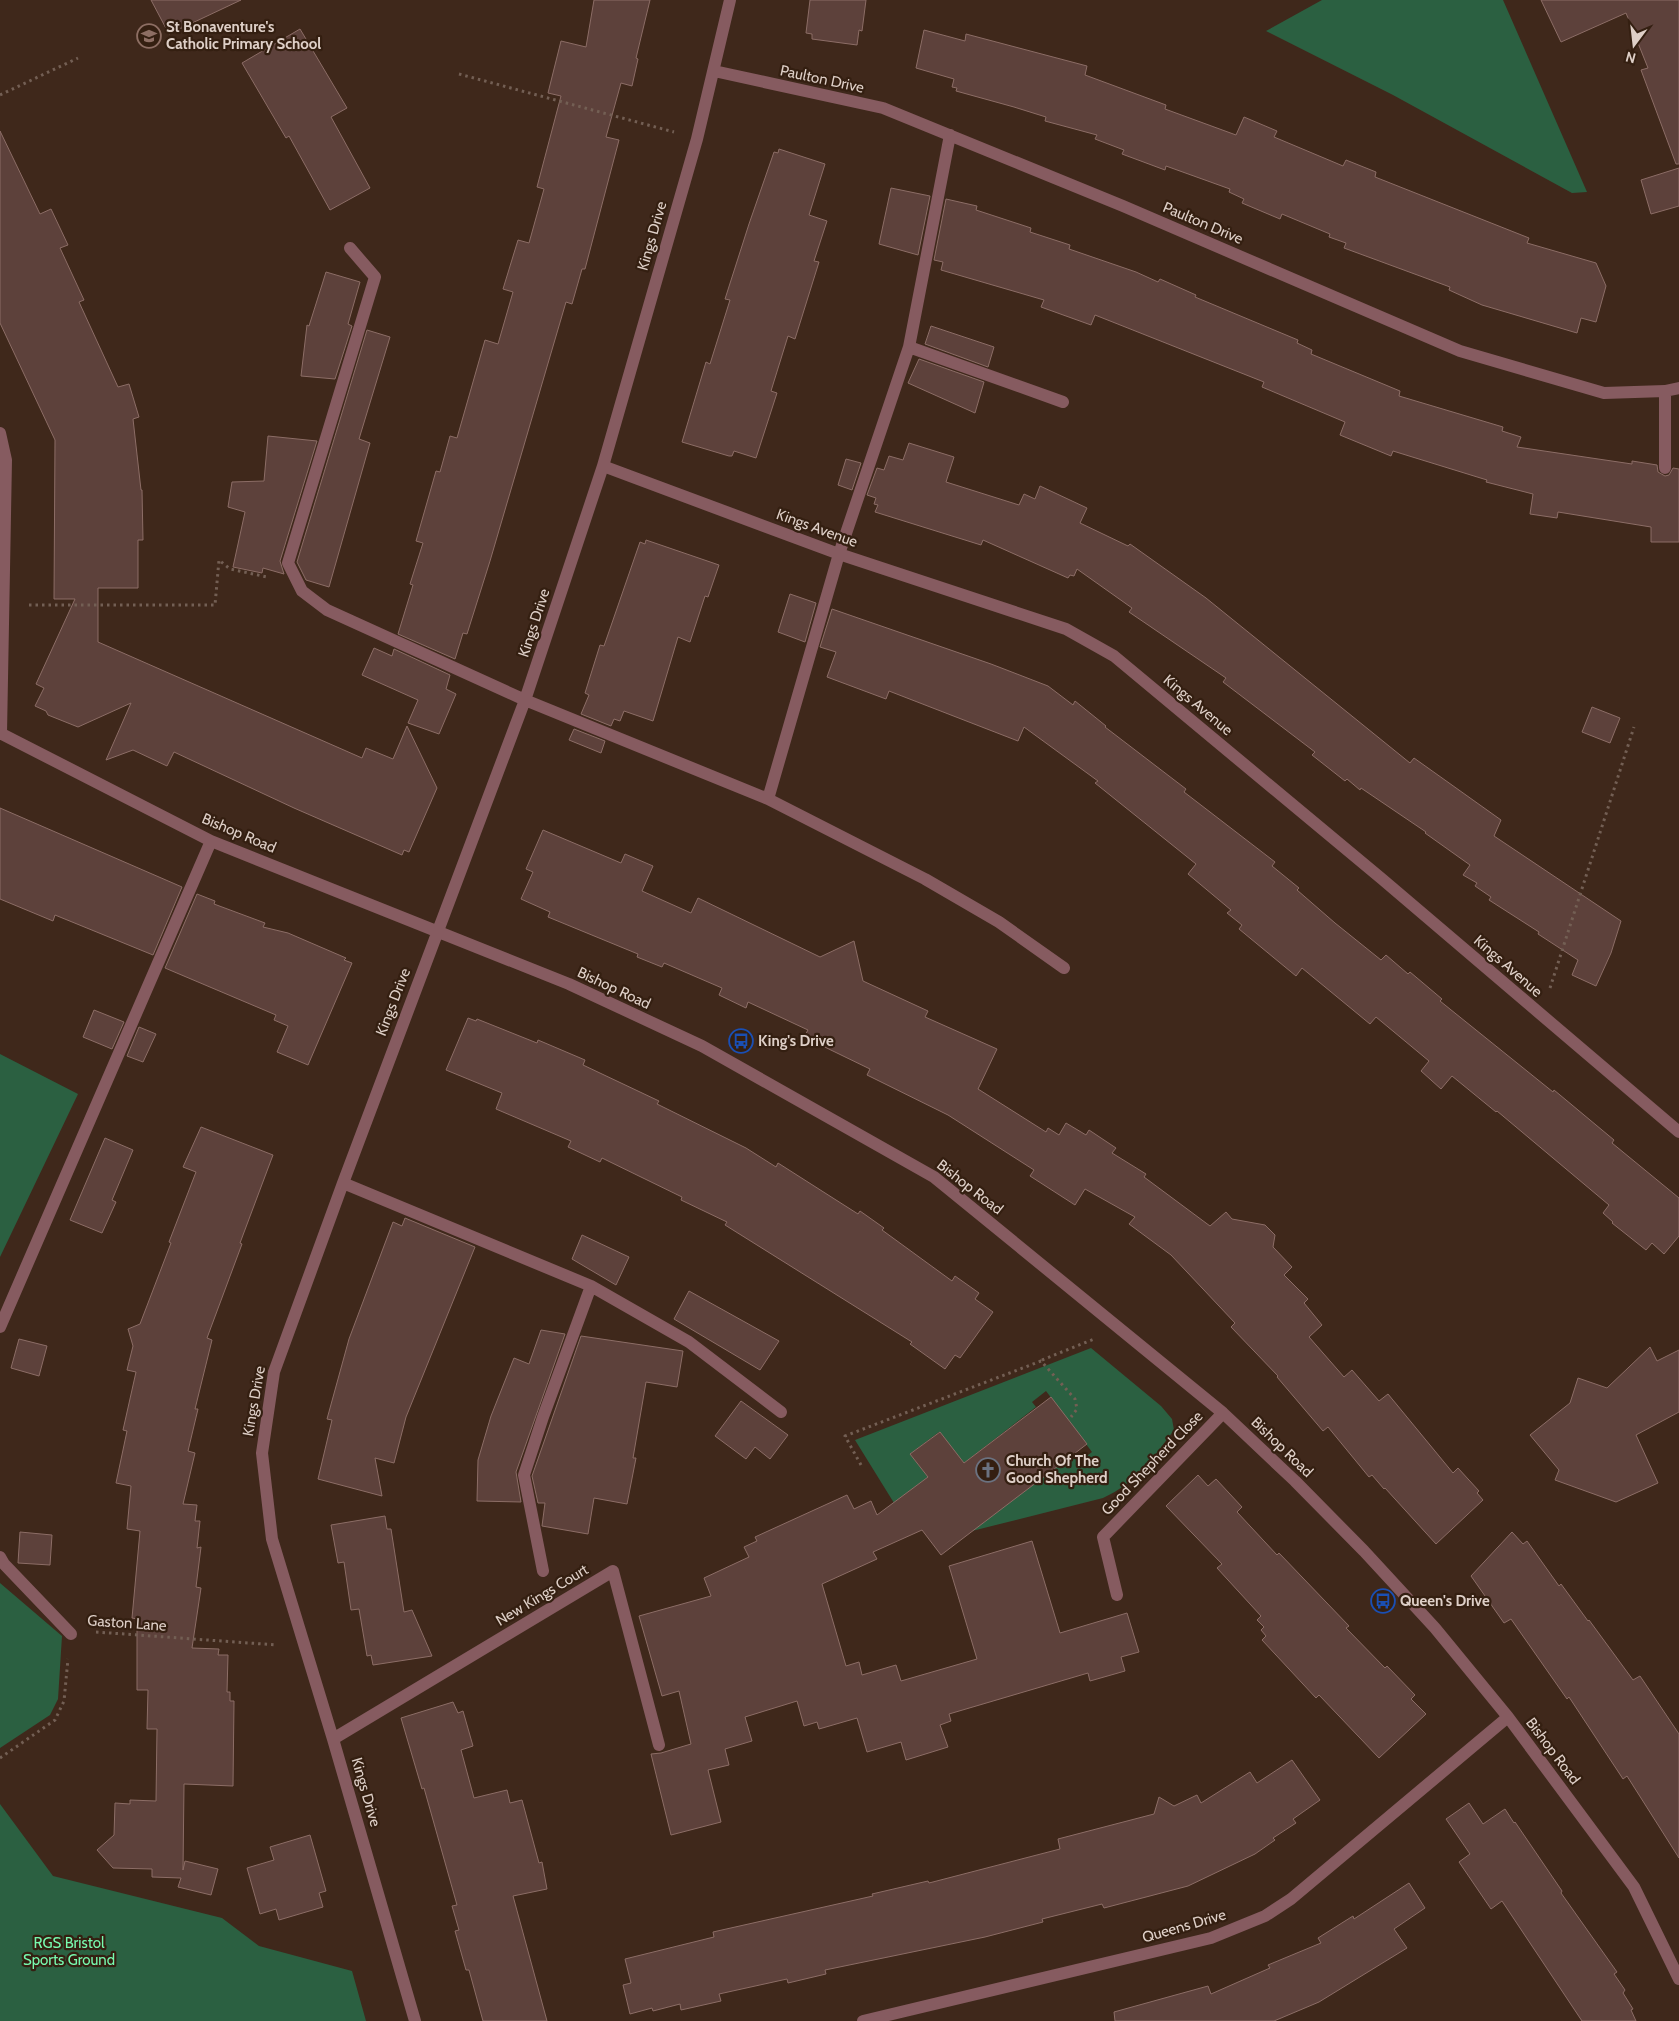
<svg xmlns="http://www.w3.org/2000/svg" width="1679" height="2021" font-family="Cabin,sans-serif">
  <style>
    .green { fill: #2b6041 }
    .building { fill: #5d413b; stroke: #8c6d66 }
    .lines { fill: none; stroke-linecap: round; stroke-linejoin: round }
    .path { stroke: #735f54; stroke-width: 3; stroke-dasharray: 2.5 4; stroke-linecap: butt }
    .minor { stroke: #865b60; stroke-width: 12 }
    .labels { text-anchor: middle; stroke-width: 4.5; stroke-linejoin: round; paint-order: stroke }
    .poi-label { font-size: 15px; font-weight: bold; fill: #decfc7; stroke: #341f11; text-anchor: start }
    .street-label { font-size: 15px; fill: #decfc7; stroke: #341f11 }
    .park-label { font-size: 15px; fill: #77faaf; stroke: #341f11 }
  </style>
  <rect width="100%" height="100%" fill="#3f281b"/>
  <path class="green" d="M1322,0H1503L1587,192L1572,193L1393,95L1266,31Z
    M0,1054L78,1094L0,1257Z
    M1091,1348L1161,1406L1172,1419L1174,1430C1153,1458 1136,1483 1103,1498L972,1531L1073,1454L1079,1462L1092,1452L1046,1391L1032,1402L1036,1407L964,1463L939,1432L910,1454L928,1477L894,1503L855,1440Z
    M0,1583L62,1636L58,1699L50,1715L0,1748Z
    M0,1804L53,1876L222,1918L259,1946L352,1971L366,2021H0Z"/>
  <path class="building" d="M151,0H241L169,34Z
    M594,0H650L636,58L638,59L632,86L621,83L606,137L619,140L585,269H582L572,304L566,302L490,561L467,634L463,633L455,659L398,634L413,585L410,584L423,543L416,541L436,471L440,472L450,436L457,438L485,340L498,344L513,292L503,289L518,240L529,243L544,189L537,187L561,96L548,93L561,41L586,47Z
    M810,0H866L862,31L859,30L857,45L812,39V34L806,33Z
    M1541,0H1679V164H1676L1641,70L1648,68L1626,13L1561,42Z
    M300,29L347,108L331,117L370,188L330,210L289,136L286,138L242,63Z
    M924,30L965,41L966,34L1087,66L1085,75L1166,105L1165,109L1236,135L1244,117L1277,131L1274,137L1343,166L1346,160L1376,172L1375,177L1529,238L1527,243L1596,263L1606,286L1596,322L1581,318L1577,333L1482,305L1449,290L1450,287L1344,248L1346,243L1329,237L1330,234L1282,214L1280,219L1242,203L1244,199L1229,192L1230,189L1166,166L1165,170L1122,154L1124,150L1095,139L1097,135L1045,121L1046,117L1014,107L956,91L957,88L952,87L954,79L916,68Z
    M0,131L40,214L51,209L68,245L60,248L84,300L79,302L118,387L129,384L139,417L133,419L141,490H142L143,540H138V588H98V642L362,758L366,748L393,759L407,726L437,788L409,852L404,850L402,855L294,808L174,752L167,766L133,750L106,760L131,703L78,727L48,715L46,711L35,706L44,688L36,684L75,599H54L55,440L0,323Z
    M779,149L825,164L809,215L827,221L814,261L819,262L795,339L788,336L771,391L777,393L756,458L734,451L732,456H729L682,442L706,362L710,364L730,300L725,299L749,224L774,152L778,153Z
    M1679,168V206L1651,214L1641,180Z
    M891,188L930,196L918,255L879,244Z
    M946,199L977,206L976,210L1031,228L1030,232L1070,245L1069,249L1136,272L1158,282L1160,279L1196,295L1195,297L1298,340L1297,343L1312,350L1311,354L1400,391L1399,396L1503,427L1502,431L1521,437L1517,447L1632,464V461L1657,465L1658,472L1665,476L1669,475L1673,468L1679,469V542H1651V527L1558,512L1557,518L1530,514L1533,494L1486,482L1487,480L1393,451L1391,456L1340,435L1345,422L1262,387L1264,382L1095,315L1091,325L1041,307L1044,300L941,270L943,262L934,260Z
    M326,272L360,282L348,324L352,326L335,379L301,376L307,325L309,326Z
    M931,326L994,347L988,367L925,344Z
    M367,330L390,337L359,439L370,443L329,587L306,580L297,562Z
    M919,359L984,382L975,413L908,383Z
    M268,436L317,441L280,561L284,574L263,568L262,573L233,567L245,512L228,507L232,482L264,481Z
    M909,443L954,457L946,482L1019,505L1024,494L1035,499L1040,486L1087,508L1080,523L1128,546L1130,544L1206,598L1410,763L1414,758L1501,820L1494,836L1621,921L1611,953L1596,986L1572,975L1578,960L1538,934L1539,932L1489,900L1491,897L1475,886L1477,883L1463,875L1470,865L1425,833L1426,832L1361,788L1360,790L1347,779L1345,781L1312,755L1315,752L1223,682L1226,678L1129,612L1132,608L1077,569L1074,576L1070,575L1068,578L983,540L981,545L875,512L878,505L874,504L876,498L867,495L877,468L884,470L889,456L903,460Z
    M846,459L861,463L852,490L838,485Z
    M646,540L719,565L708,597L705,596L690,642L678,637L653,721L624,711L620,721L614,719L611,726L581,714L589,695L585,693L600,645L604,646L640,542L645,544Z
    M790,594L816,603L805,642L778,632Z
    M832,609L991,664L1048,686L1073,705L1075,701L1106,726L1105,727L1186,789L1184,792L1275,862L1272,866L1299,888L1297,890L1335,923L1381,960L1386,955L1408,974L1410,972L1442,999L1440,1001L1553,1092L1554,1090L1614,1140L1612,1143L1679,1198V1236L1664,1254L1652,1243L1646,1250L1612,1223L1613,1222L1603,1213L1609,1205L1497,1111L1496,1112L1452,1076L1441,1089L1421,1071L1429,1061L1376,1017L1370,1024L1302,968L1296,976L1239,929L1242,925L1227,913L1231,910L1188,874L1196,864L1095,783L1098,781L1024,727L1018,741L889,691L886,699L827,677L836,652L820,647Z
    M374,648L392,656L394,649L450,675L446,689L456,694L439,734L408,723L418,700L362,675Z
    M1592,707L1620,718L1610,743L1582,732Z
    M574,729L605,741L601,753L569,740Z
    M0,808L182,887L153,955L55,915L53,921L0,899Z
    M543,830L621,863L625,854L653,866L642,891L691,913L698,898L820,957L854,941L863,981L928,1011L925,1017L997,1049L978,1089L1046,1132L1048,1128L1059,1135L1066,1123L1086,1135L1089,1130L1116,1148L1112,1153L1146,1174L1144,1177L1210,1226L1226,1212L1232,1219L1265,1225L1275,1235L1273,1247L1292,1267L1284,1275L1308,1299L1304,1303L1322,1325L1309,1337L1344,1377L1352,1370L1379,1401L1388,1394L1453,1473L1458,1468L1479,1491L1477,1493L1483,1500L1436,1544L1385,1488L1384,1489L1372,1475L1369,1477L1328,1427L1323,1431L1277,1377L1278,1376L1231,1327L1235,1323L1171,1255L1129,1224L1135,1217L1085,1189L1075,1205L1030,1176L1034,1170L948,1115L867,1075L870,1069L804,1037L808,1030L748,1002L746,1008L719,995L722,988L664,963L662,967L637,957L638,954L548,917L550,912L521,899L533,872L526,869Z
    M197,894L215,901L214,904L265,923L263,927L288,933L346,958L344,960L352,963L308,1065L277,1052L288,1026L274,1020L276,1015L165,968Z
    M94,1010L124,1022L112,1049L83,1037Z
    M468,1018L476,1021L477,1019L537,1043L538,1040L585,1060L583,1065L659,1101L657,1104L746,1148L776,1167L778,1163L858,1214L860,1211L884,1228L882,1230L952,1281L955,1276L979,1293L975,1299L993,1312L960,1358L955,1355L945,1369L910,1344L912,1342L725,1225L727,1222L681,1200L682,1197L602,1158L600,1162L568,1147L571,1141L496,1109L502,1093L446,1070Z
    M139,1027L156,1034L143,1062L127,1056Z
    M201,1127L273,1155L240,1243L242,1244L207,1338L212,1340L195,1409H198L188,1451L195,1453L183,1504L197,1505L195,1521H200L197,1548L201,1547L196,1587L201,1588L192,1648L219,1649L218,1655H228L227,1692H230V1701H234L233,1786L184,1784L183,1870L185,1861L218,1869L211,1895L178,1887L181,1878L152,1877V1869L113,1868L97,1850L114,1835L115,1803L130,1804V1800L156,1801L157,1729H147L148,1690H137V1619L132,1618L140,1531L127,1529L131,1486L116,1483L127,1431L123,1430L136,1372L127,1370L133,1346L128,1329L140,1324L171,1243L169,1242L196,1172L183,1167Z
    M105,1138L133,1150L112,1200L116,1202L102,1233L70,1220Z
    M405,1218L475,1247L406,1417L394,1463L375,1458L382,1496L318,1479L332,1420L327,1419L349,1339L393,1222L402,1226Z
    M582,1235L629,1257L616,1285L572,1259Z
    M689,1291L779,1341L760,1370L674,1319Z
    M541,1330L565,1334L516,1472L521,1502L477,1501L478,1460L491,1416L514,1358L529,1364Z
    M581,1336L683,1351L677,1387L646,1382L633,1458H636L627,1504L594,1498L588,1534L542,1526L545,1503H538L532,1476Z
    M19,1339L47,1346L39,1376L11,1368Z
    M1650,1347L1657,1361L1679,1350V1412L1636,1435L1658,1483L1616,1502L1555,1480L1559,1470L1530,1435L1570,1403L1578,1378L1607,1388Z
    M1051,1397L1087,1444L941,1555L922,1530L873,1552L877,1559L822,1584L846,1666L859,1662L862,1675L896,1665L901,1681L977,1659L949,1566L1032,1541L1060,1633L1127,1613L1139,1652L1121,1657L1125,1671L1090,1681L1088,1673L949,1714L951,1721L940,1725L948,1747L906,1760L901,1742L867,1752L857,1718L819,1729L817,1722L804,1726L797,1701L745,1717L752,1741L725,1749L729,1765L708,1770L721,1822L671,1835L651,1754L661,1753L691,1744L679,1691L662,1696L639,1616L711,1596L704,1578L749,1557L744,1547L757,1541L755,1537L847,1495L854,1509L871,1501L877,1515L928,1477L910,1454L940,1432L964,1463Z
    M741,1401L788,1435L770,1459L755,1447L746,1459L715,1436Z
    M1198,1475L1208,1486L1216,1479L1242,1507L1237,1512L1277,1555L1279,1553L1349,1626L1346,1628L1385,1668L1387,1666L1415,1695L1411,1699L1426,1714L1379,1758L1319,1695L1316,1698L1262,1640L1266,1636L1261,1630L1264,1627L1257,1620L1261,1616L1217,1568L1222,1564L1166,1506Z
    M385,1516L387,1529H391L404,1612L412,1610L432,1656L373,1665L371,1655L367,1656L359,1609L351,1610L344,1562L338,1563L331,1525Z
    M20,1532L52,1535L50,1565L18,1563Z
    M1512,1532L1523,1544L1527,1541L1559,1586L1561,1584L1588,1621L1589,1620L1633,1680L1640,1676L1679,1734V1858L1627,1776L1623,1779L1569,1697L1567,1699L1511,1619L1504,1623L1471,1576Z
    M453,1702L458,1713L463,1711L473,1746L461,1750L474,1798L507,1790L510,1803L522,1800L539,1863L542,1862L547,1889L513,1896L547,2021H483L469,1970H466L455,1931L459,1930L452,1906L457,1905L424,1788L422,1789L401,1718Z
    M1292,1760L1320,1800L1293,1819L1296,1823L1273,1838L1275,1840L1255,1854L1188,1886L1104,1908L1102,1904L1042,1919L1043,1922L985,1937L825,1970L826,1974L788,1983L787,1979L719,1994L721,2001L681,2010L680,2004L653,2011L652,2008L630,2014L623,1985L631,1983L625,1959L714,1937L713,1932L873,1896L872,1894L928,1881L929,1883L1060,1849L1058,1839L1154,1814L1159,1797L1174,1806L1197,1795L1201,1803L1250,1772L1257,1783Z
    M1469,1803L1483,1824L1505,1809L1514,1823L1515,1822L1562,1891L1561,1893L1617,1972L1614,1974L1625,1990L1623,1993L1633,2009L1631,2010L1636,2021H1582L1502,1901L1491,1909L1459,1862L1470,1854L1446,1819Z
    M310,1835L326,1891L319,1893L323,1907L279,1920L276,1909L260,1914L247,1868L274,1860L270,1847Z
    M1409,1883L1425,1908L1394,1929L1407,1948L1319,2002L1274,2021H1115L1114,2012L1208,1986L1211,1994L1270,1968L1268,1965L1321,1943L1318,1938L1353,1916L1354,1919Z"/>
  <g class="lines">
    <path class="path" d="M459,74L674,132
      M0,95L78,58
      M29,605H215L219,560L230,569L267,577
      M1550,988L1634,727
      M1042,1360L1094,1339
      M861,1465L845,1436L1041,1361L1075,1399L1077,1409L1071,1417
      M96,1632L277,1645
      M0,1758L55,1720L64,1701L68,1659"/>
    <path class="minor" d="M714,71L883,108L1123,206L1460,351L1604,393L1665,391L1679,388
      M350,248L375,277L288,563L302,591L327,610L525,700L768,799L925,879L999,922L1064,968
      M909,347L1063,402
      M0,433L6,460L1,734
      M603,466L839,554L1066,629L1114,656L1382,879L1679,1132
      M1665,468V391
      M0,733L211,841L569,984L702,1046L934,1177L1223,1413L1295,1481L1364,1551L1435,1628L1508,1717L1634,1887L1679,1979
      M768,799L839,554L909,347L950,135
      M343,1183L591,1286L689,1342L781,1412
      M0,1327L211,841
      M0,1557L4,1564L71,1634
      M543,1571L524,1475L543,1417L591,1286
      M1117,1595L1103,1537L1223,1413
      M333,1739L613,1571L659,1745
      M415,2021L333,1739L272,1539L262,1453L274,1372L343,1183L525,700L603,466L697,139L730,0
      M863,2021L1211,1938L1265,1916L1291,1899L1508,1717"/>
  </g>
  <defs>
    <g id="school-ring" transform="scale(1.25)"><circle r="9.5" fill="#341f11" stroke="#8d6e63" stroke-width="1.5"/><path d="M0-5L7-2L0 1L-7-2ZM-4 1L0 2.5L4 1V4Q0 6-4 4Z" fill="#8d6e63"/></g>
    <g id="bus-ring" transform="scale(1.25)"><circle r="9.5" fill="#341f11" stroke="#1a4fb4" stroke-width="1.5"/><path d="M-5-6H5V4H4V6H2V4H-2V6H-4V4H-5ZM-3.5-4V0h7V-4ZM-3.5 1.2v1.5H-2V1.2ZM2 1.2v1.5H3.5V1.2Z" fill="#1a4fb4"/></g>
    <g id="church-ring" transform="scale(1.25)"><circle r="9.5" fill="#341f11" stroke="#6b7280" stroke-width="1.5"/><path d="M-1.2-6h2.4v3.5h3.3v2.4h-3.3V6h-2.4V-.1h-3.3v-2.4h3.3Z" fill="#6b7280"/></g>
  </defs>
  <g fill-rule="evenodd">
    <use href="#school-ring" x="149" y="36"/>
    <use href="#bus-ring" x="741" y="1041"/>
    <use href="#church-ring" x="988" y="1470"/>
    <use href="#bus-ring" x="1383" y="1601"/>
  </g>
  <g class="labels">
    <g class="poi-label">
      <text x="166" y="32">St Bonaventure's<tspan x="166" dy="17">Catholic Primary School</tspan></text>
      <text x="758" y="1046">King's Drive</text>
      <text x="1006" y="1466">Church Of The<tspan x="1006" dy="17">Good Shepherd</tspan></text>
      <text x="1400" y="1606">Queen's Drive</text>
    </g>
    <g class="street-label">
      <text transform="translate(822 79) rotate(12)" y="5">Paulton Drive</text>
      <text transform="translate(1203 223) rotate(23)" y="5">Paulton Drive</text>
      <text transform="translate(652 236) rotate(-74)" y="5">Kings Drive</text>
      <text transform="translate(817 528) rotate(20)" y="5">Kings Avenue</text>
      <text transform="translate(534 623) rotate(-72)" y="5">Kings Drive</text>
      <text transform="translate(1198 705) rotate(40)" y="5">Kings Avenue</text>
      <text transform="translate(239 833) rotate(23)" y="5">Bishop Road</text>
      <text transform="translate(1508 966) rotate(41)" y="5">Kings Avenue</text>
      <text transform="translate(614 988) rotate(25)" y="5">Bishop Road</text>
      <text transform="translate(393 1002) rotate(-69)" y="5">Kings Drive</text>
      <text transform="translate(970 1187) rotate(38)" y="5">Bishop Road</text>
      <text transform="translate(254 1401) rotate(-80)" y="5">Kings Drive</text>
      <text transform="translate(1282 1447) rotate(44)" y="5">Bishop Road</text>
      <text transform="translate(1152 1463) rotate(-46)" y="5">Good Shepherd Close</text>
      <text transform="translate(542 1595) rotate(-31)" y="5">New Kings Court</text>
      <text transform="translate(127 1623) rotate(4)" y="5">Gaston Lane</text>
      <text transform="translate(1553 1751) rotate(53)" y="5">Bishop Road</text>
      <text transform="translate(366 1792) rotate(74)" y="5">Kings Drive</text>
      <text transform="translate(1184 1926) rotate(-16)" y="5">Queens Drive</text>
    </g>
    <g class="park-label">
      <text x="69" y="1948">RGS Bristol<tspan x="69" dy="17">Sports Ground</tspan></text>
    </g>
  </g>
  <g transform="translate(1634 45) rotate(195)" stroke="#341f11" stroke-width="4" paint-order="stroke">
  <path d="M0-4L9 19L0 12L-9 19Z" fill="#decfc7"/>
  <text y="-8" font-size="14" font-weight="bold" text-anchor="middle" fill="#decfc7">N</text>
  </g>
</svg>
